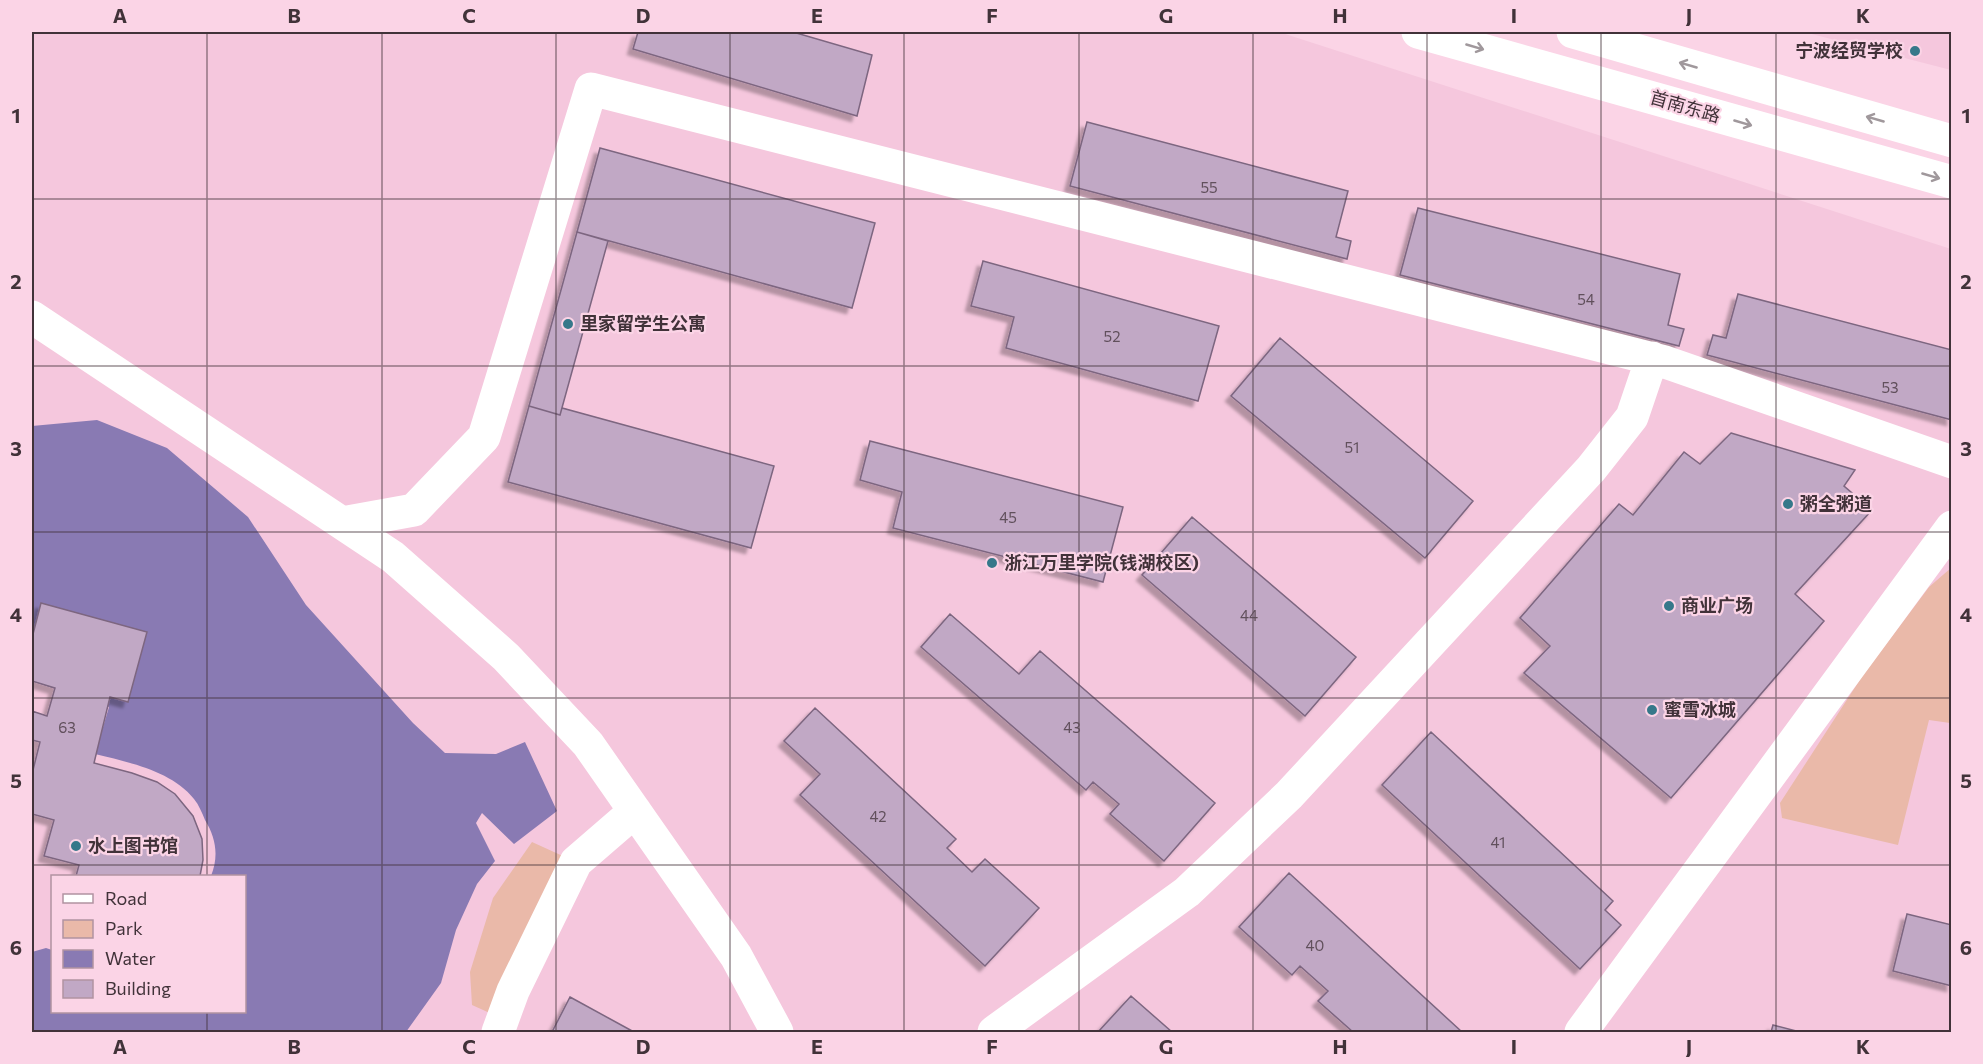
<svg xmlns="http://www.w3.org/2000/svg" width="1983" height="1064" font-family="Commissioner,'Noto Sans SC',sans-serif">
  <style>
    .built { fill: #f5c7dd; fill-rule: evenodd }
    .green { fill: #eab9a9 }
    .water { fill: #897ab3 }
    .building { fill: #c1a8c5; stroke: #7d6680; stroke-width: 1.5; filter: url(#shadow) }
    .lines { fill: none; stroke-linecap: round; stroke-linejoin: round }
    .minor { stroke: #fff; stroke-width: 33 }
    .major { stroke: #fff; stroke-width: 33 }
    .oneway { stroke: #a0989c }
    .grid { fill: none; stroke: #413239; stroke-width: 1.5; stroke-opacity: 0.55 }
    .poi-dot { fill: #36788a; stroke: #fbd4e6; stroke-width: 2 }
    .labels { text-anchor: middle; stroke-width: 4.5; stroke-linejoin: round; paint-order: stroke }
    .number-label { font-size: 15px; fill: #61505c }
    .poi-label { font-size: 18px; font-weight: bold; fill: #413239; stroke: #fbd4e6; text-anchor: start }
    .street-label { font-size: 18px; fill: #413239; stroke: #fbd4e6 }
    .neatline { fill: none; stroke: #413239; stroke-width: 2 }
    .grid-label { font-size: 20px; text-anchor: middle; font-weight: bold; fill: #413239 }
  </style>
  <defs>
    <filter id="shadow"><feDropShadow dx="-5.5" dy="5.5" stdDeviation="1.5" flood-color="#0004"/></filter>
  </defs>
  <rect width="100%" height="100%" fill="#fbd4e6"/>
  <path class="built" d="M32,32H1279L1951,249V1032H32ZM52,876H244V1012H52Z
    M1804,32H1951V70Z"/>
  <path class="green" d="M1951,568V721L1950,723L1929,720L1898,845L1782,818L1780,803L1863,675L1929,587Z
    M532,842L576,862L503,1019L472,1005L470,972L493,898Z"/>
  <path class="water" d="M97,420L167,448L248,517L306,605L413,723L445,753L496,754L525,742L557,811L514,844L482,813L476,823L495,861L477,884L456,930L441,983L406,1032H32V952L46,948L52,950V1012H244V876H211C219,856 216,838 205,820C202,813 199,805 194,799C172,771 128,762 95,754L109,707L32,681V426Z"/>
  <path class="building" d="M638,32H793L872,55L857,116L633,49Z
    M1087,122L1348,191L1336,237L1351,241L1347,259L1070,186Z
    M600,148L875,223L852,308L577,232Z
    M1418,208L1680,274L1668,325L1684,329L1679,346L1400,275Z
    M577,232L608,241L560,415L529,406Z
    M983,261L1219,326L1198,401L1006,348L1014,317L971,306Z
    M1738,294L1952,350V420L1707,355L1713,335L1726,338Z
    M1280,338L1473,501L1425,558L1231,396Z
    M529,406L560,415L562,408L774,466L751,548L508,482Z
    M1731,433L1855,470L1844,486L1872,510L1795,594L1824,621L1671,798L1524,673L1550,646L1520,618L1619,504L1633,515L1684,452L1700,464Z
    M870,441L1123,507L1103,582L893,528L902,492L860,480Z
    M1192,517L1356,657L1305,716L1142,575Z
    M41,603L147,632L128,702L110,697L94,763L132,773L157,782L175,794L193,816L202,839L203,860L200,876H76L79,865L44,856L54,820L32,814V774L40,742L32,740V711L47,716L55,688L32,681V638Z
    M950,614L1019,674L1040,651L1215,803L1164,861L1110,814L1119,804L1093,782L1086,790L921,647Z
    M815,708L956,839L947,848L972,872L985,859L1039,908L985,966L800,795L820,774L784,741Z
    M1431,732L1613,901L1605,910L1621,925L1580,969L1382,785Z
    M1289,873L1462,1032H1353L1318,1001L1328,991L1300,966L1292,975L1239,927Z
    M1907,914L1952,925V986L1893,971Z
    M1131,996L1172,1032H1098Z
    M570,997L634,1032H552Z
    M1773,1025L1800,1032H1771Z"/>
  <g class="lines">
    <path class="minor" d="M32,317L393,557L506,657L588,744L736,956L777,1032
      M342,523L414,510L484,437L591,89L1665,362L1952,462
      M498,1032L513,991L576,862L635,811
      M994,1032L1187,892L1289,795L1591,469L1632,417L1652,358
      M1581,1032L1952,527"/>
    <path class="major" d="M1418,32L1952,182
      M1573,32L1952,141"/>
  </g>
  <defs><path id="oneway-shaft" d="M-6 0H5M1.5-3L5.5 0L1.5 3" fill="none" stroke-width="1.6" stroke-linecap="round" stroke-linejoin="round" transform="scale(1.5)"/></defs>
  <g class="oneway">
    <use href="#oneway-shaft" transform="translate(1475 47) rotate(16)"/>
    <use href="#oneway-shaft" transform="translate(1688 65) rotate(-164)"/>
    <use href="#oneway-shaft" transform="translate(1875 119) rotate(-164)"/>
    <use href="#oneway-shaft" transform="translate(1743 123) rotate(16)"/>
    <use href="#oneway-shaft" transform="translate(1931 176) rotate(16)"/>
  </g>
  <path class="grid" d="M207,32V876M382,32V1032M556,32V1032M730,32V1032M904,32V1032M1079,32V1032M1253,32V1032M1427,32V1032M1601,32V1032M1776,32V1032M32,199H1952M32,366H1952M32,532H1952M32,698H1952M32,865H1952M207,1012V1032"/>
  <g class="poi-dot">
    <circle cx="1915" cy="51" r="6"/>
    <circle cx="568" cy="324" r="6"/>
    <circle cx="1788" cy="504" r="6"/>
    <circle cx="992" cy="563" r="6"/>
    <circle cx="1669" cy="606" r="6"/>
    <circle cx="1652" cy="710" r="6"/>
    <circle cx="76" cy="846" r="6"/>
  </g>
  <g class="labels">
    <g class="number-label">
      <text x="1209" y="193">55</text>
      <text x="1586" y="305">54</text>
      <text x="1112" y="342">52</text>
      <text x="1890" y="393">53</text>
      <text x="1352" y="453">51</text>
      <text x="1008" y="523">45</text>
      <text x="1249" y="621">44</text>
      <text x="67" y="733">63</text>
      <text x="1072" y="733">43</text>
      <text x="878" y="822">42</text>
      <text x="1498" y="848">41</text>
      <text x="1315" y="951">40</text>
    </g>
    <g class="poi-label">
      <text x="1903" y="57" text-anchor="end">宁波经贸学校</text>
      <text x="580" y="330">里家留学生公寓</text>
      <text x="1800" y="510">粥全粥道</text>
      <text x="1004" y="569">浙江万里学院(钱湖校区)</text>
      <text x="1681" y="612">商业广场</text>
      <text x="1664" y="716">蜜雪冰城</text>
      <text x="88" y="852">水上图书馆</text>
    </g>
    <g class="street-label">
      <text transform="translate(1685 107) rotate(16)" y="6">首南东路</text>
    </g>
  </g>
  <rect width="1983" height="1064" fill="none" stroke="#fbd4e6" stroke-width="66"/>
  <rect x="51" y="875" width="195" height="138" fill="#fbd4e6" stroke="#b193a1" stroke-width="1.5"/>
  <rect x="63" y="894" width="30" height="9" fill="#ffffff" stroke="#b193a1" stroke-width="1.5"/>
  <text x="105" y="905" font-size="18" fill="#413239">Road</text>
  <rect x="63" y="920" width="30" height="18" fill="#eab9a9" stroke="#b193a1" stroke-width="1.5"/>
  <text x="105" y="935" font-size="18" fill="#413239">Park</text>
  <rect x="63" y="950" width="30" height="18" fill="#897ab3" stroke="#b193a1" stroke-width="1.5"/>
  <text x="105" y="965" font-size="18" fill="#413239">Water</text>
  <rect x="63" y="980" width="30" height="18" fill="#c1a8c5" stroke="#b193a1" stroke-width="1.5"/>
  <text x="105" y="995" font-size="18" fill="#413239">Building</text>
  <rect x="33" y="33" width="1917" height="998" class="neatline"/>
  <g class="grid-label">
    <text x="120" y="23">A</text>
    <text x="294" y="23">B</text>
    <text x="469" y="23">C</text>
    <text x="643" y="23">D</text>
    <text x="817" y="23">E</text>
    <text x="992" y="23">F</text>
    <text x="1166" y="23">G</text>
    <text x="1340" y="23">H</text>
    <text x="1514" y="23">I</text>
    <text x="1689" y="23">J</text>
    <text x="1863" y="23">K</text>
    <text x="16" y="123">1</text>
    <text x="1966" y="123">1</text>
    <text x="16" y="289">2</text>
    <text x="1966" y="289">2</text>
    <text x="16" y="456">3</text>
    <text x="1966" y="456">3</text>
    <text x="16" y="622">4</text>
    <text x="1966" y="622">4</text>
    <text x="16" y="788">5</text>
    <text x="1966" y="788">5</text>
    <text x="16" y="955">6</text>
    <text x="1966" y="955">6</text>
    <text x="120" y="1054">A</text>
    <text x="294" y="1054">B</text>
    <text x="469" y="1054">C</text>
    <text x="643" y="1054">D</text>
    <text x="817" y="1054">E</text>
    <text x="992" y="1054">F</text>
    <text x="1166" y="1054">G</text>
    <text x="1340" y="1054">H</text>
    <text x="1514" y="1054">I</text>
    <text x="1689" y="1054">J</text>
    <text x="1863" y="1054">K</text>
  </g>
</svg>
